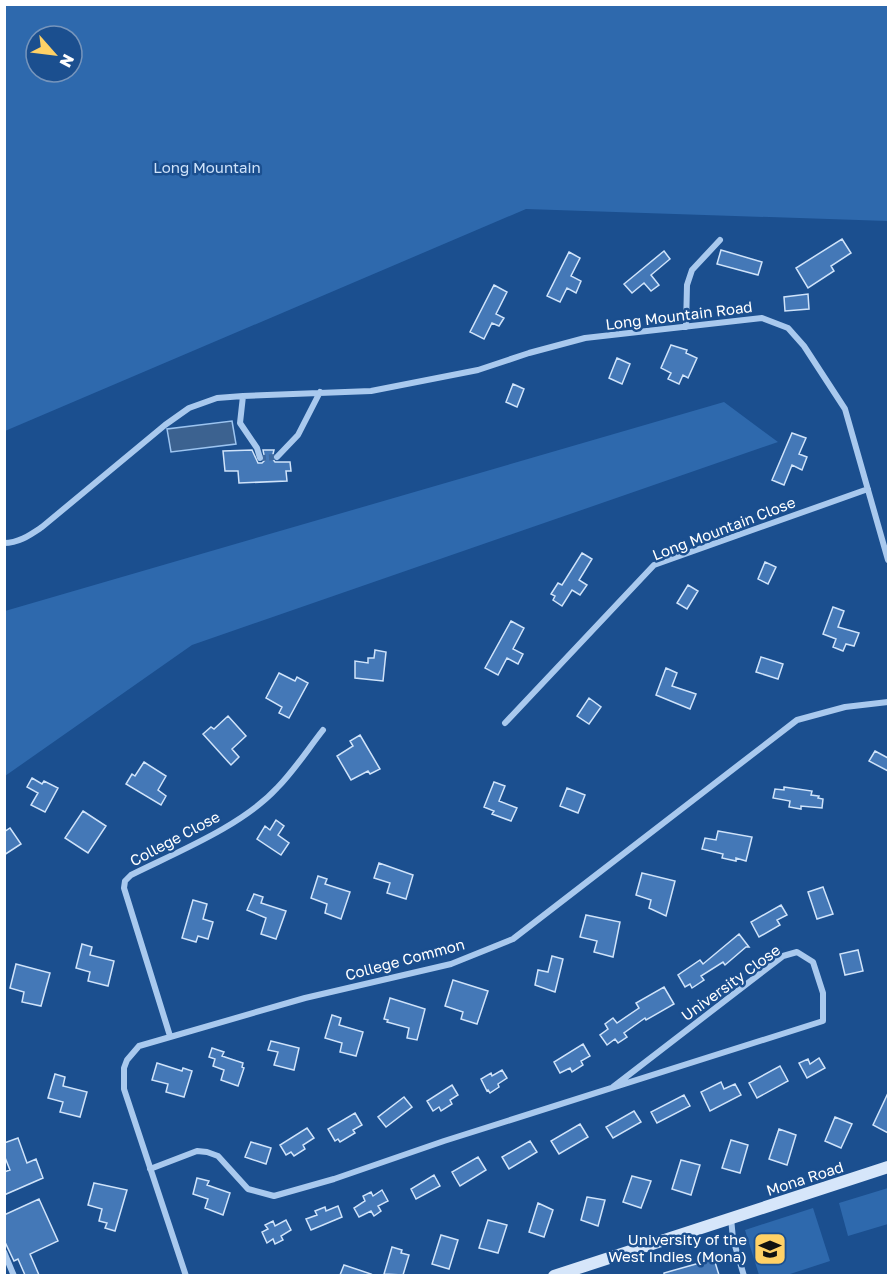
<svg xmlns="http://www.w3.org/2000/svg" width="893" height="1280" font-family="'Golos Text',sans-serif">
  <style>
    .green { fill: #2e69ad; fill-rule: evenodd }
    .water { fill: #3c6290; stroke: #9cc4f0; stroke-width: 1.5 }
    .building { fill: #4478b7; stroke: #cfe3fa; stroke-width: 1.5 }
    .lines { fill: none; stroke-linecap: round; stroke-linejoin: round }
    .street-tunnel { stroke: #3d69a0; stroke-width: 6; stroke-dasharray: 6 3; stroke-linecap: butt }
    .street { stroke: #a9c9ee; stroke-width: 6 }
    .secondary { stroke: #d6e6fa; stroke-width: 12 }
    .labels { text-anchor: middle; stroke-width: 5; stroke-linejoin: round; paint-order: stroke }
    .park-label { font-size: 15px; fill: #cfe3fa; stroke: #1b4f8f }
    .street-label { font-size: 15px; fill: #fff; stroke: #1b4f8f }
    .poi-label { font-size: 15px; fill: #fff; stroke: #1b4f8f; text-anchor: end }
  </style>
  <rect width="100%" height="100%" fill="#1b4f8f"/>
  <path class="green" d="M5,4L888,5V221L526,209L5,431ZM36,36H72V72H36Z
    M724,402L778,442L192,645L5,776V611Z
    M888,1188V1224L848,1236L839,1203Z
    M813,1208L830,1261L787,1275H759L745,1230Z"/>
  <path class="water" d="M232,421L236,444L171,452L167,429Z"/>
  <path class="building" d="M842,239L851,253L831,266L834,271L808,288L796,268Z
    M721,250L762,262L758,275L717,264Z
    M664,251L670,259L651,275L659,285L651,291L644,283L632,293L624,284Z
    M569,252L580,258L571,276L581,281L576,293L567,288L560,302L547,296Z
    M494,285L507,292L496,314L504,318L499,326L492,323L484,339L470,332Z
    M808,294L809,309L785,311L784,297Z
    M671,345L687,350L686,353L697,358L688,378L683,375L679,384L668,379L671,373L661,368Z
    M617,358L630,364L622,384L609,378Z
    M513,384L524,389L517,407L506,402Z
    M792,433L806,438L799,454L807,457L802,470L792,465L784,485L772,480Z
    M252,450L258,463H262L265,460L263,450H274L272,458L275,462H290L291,471H286L287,481L239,483L238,471H225L223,451Z
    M582,553L592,559L579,580L587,585L580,595L572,590L562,606L553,600L555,596L551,594L558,583L562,585Z
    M765,562L776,567L768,584L758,579Z
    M688,585L698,591L687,609L677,603Z
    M833,607L844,611L838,627L859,633L854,646L846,644L843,651L833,647L836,639L823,634Z
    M511,621L524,628L513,649L523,654L518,664L507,658L498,675L485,668Z
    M375,650L386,652L383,681L355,678V661L368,663V658H374Z
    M761,657L783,664L778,679L756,672Z
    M666,668L677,673L672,686L696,694L690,709L656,695Z
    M279,673L295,681L297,677L308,683L289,718L279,713L282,707L266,698Z
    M589,698L601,707L589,724L577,716Z
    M228,716L246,736L232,749L239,757L231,765L203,734L211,727L214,729Z
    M360,735L380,769L370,774L368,771L351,780L337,756L353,746L350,741Z
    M875,751L888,758V771L869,761Z
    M144,762L166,776L158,790L166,796L161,805L126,784L132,774L135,776Z
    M32,778L42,784L44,781L58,788L45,812L31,805L38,793L27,787Z
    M494,782L505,786L499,801L517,808L511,821L492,814L494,811L484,807Z
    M784,787L812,791L811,795L819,796L818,798L823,799L822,808L801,806V809L789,807L790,801L773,798L775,789L784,790Z
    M567,788L585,795L578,813L560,806Z
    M83,811L106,826L88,853L65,838Z
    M276,820L284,826L278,835L289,843L281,855L257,839L265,826L270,830Z
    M10,828L21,844L4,855V832Z
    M718,831L752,837L746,861L736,858V861L722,858L723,854L702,849L705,838L716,840Z
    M379,863L413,875L406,899L387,893L390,883L374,878Z
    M642,873L675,881L666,916L649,908L651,900L636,895Z
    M318,876L327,879L325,884L350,892L341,919L325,913L327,904L311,898Z
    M823,887L833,914L817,919L808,892Z
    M254,894L263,897L261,903L286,911L276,939L261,934L266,918L247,910Z
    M193,900L207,904L203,919L213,922L208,939L198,936L196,942L182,938Z
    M781,905L787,915L777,920L780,925L759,937L751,922Z
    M586,915L620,922L613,957L594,952L597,941L580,937Z
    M739,934L749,947H746L725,965L723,962L701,976L704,980L692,988L690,984L685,987L678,975L700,960L703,964Z
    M82,944L92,947L90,955L114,961L108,986L88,981L90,972L76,968Z
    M858,950L863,971L845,975L840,954Z
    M552,956L563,959L555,992L535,985L538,970L548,972Z
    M16,964L50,973L41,1006L22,1002L24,992L10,988Z
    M453,980L488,991L477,1024L461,1019L463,1012L445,1006Z
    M664,987L674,1004L646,1020L645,1018L624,1033L627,1037L618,1043L615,1039L607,1045L600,1035L608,1029L605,1024L613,1018L617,1023L639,1008L636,1003Z
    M390,998L425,1009L417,1040L407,1038L409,1028L387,1022L388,1020L384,1019Z
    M332,1015L341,1018L339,1025L363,1032L356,1056L340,1052L342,1043L325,1038Z
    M271,1041L299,1048L294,1070L274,1065L278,1052L268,1050Z
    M583,1044L590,1056L581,1061L583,1065L572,1072L570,1068L560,1073L554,1062Z
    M212,1048L224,1052L222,1056L243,1063L242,1067L244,1068L238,1086L221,1080L224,1070L213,1066L215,1059L209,1057Z
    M819,1058L825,1068L807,1078L799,1063L808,1059L810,1064Z
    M157,1063L182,1071L183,1068L192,1071L184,1097L166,1092L168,1084L152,1080Z
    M780,1066L788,1081L757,1098L749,1083Z
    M502,1070L507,1078L498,1084L499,1087L490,1093L488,1090L487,1091L481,1079L491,1073L492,1076Z
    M55,1074L65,1077L63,1086L87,1092L80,1117L60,1112L63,1102L48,1098Z
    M721,1082L724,1089L735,1084L741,1095L710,1111L701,1092Z
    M452,1085L458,1095L450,1100L452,1104L441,1111L439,1107L433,1111L427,1101Z
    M888,1093V1133L873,1125Z
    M684,1095L690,1106L657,1123L651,1112Z
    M404,1097L412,1107L386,1127L378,1117Z
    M634,1111L641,1122L613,1138L606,1127Z
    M355,1113L362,1125L353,1130L355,1133L340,1142L338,1139L335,1141L328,1129Z
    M835,1117L852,1124L841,1148L825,1141Z
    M580,1124L588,1137L559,1154L551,1141Z
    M307,1128L314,1138L303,1145L305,1149L294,1156L291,1152L286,1155L280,1145Z
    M779,1129L796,1135L787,1165L769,1159Z
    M18,1138L27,1163L36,1159L43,1178L4,1195V1172L10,1170L4,1155V1143Z
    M731,1140L748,1145L740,1173L722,1168Z
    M530,1141L537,1152L509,1169L502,1157Z
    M251,1142L271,1148L266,1164L245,1157Z
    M478,1157L486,1170L460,1186L452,1172Z
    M681,1160L700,1165L691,1195L672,1189Z
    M434,1175L440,1186L416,1199L411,1189Z
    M632,1176L651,1181L641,1208L623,1202Z
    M197,1178L209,1181L207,1185L230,1193L223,1215L205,1208L208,1199L193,1194Z
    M94,1183L127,1190L115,1231L105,1228L107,1223L99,1221L102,1209L88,1205Z
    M382,1190L388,1201L378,1206L381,1211L374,1216L371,1211L359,1217L354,1208L365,1201L363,1196L371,1192L373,1196Z
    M587,1197L605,1200L598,1226L581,1220Z
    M39,1199L58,1241L30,1254L39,1275H25L18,1259L14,1261L4,1240V1215Z
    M538,1203L553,1210L544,1237L529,1232Z
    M338,1206L342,1217L311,1230L306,1219L317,1215L315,1211L325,1207L326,1211Z
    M286,1220L291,1230L281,1236L283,1240L275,1244L273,1239L267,1243L262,1232L268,1229L265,1225L273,1221L275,1226Z
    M488,1220L507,1225L498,1253L479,1248Z
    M441,1235L458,1240L449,1269L432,1264Z
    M392,1247L402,1250L401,1253L409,1255L403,1275L384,1274Z
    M714,1259L719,1275H664V1273Z
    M344,1265L371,1274L370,1275H340Z"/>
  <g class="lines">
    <path class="street-tunnel" d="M260,458L277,457"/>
    <path class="street" d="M686,327L687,285L692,270L720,240
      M277,457L298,435L320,392
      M260,458L257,448L240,423L243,396L371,391L478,370L529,353L585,338L762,318L788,328L804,346L845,409L888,560
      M4,543C19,543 30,535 42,527L165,425L189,408L217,398L243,396
      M505,723L654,565L868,489
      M170,1036L124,888L125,881L131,875C177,852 242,826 277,788C294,771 308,749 323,730
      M150,1169L197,1151L207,1152L218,1156L248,1189L274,1196L334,1179L444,1141L823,1021V993L813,962L797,952L783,956L613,1087
      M731,1218L733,1239L744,1276
      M4,1252L14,1276
      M186,1276L124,1089V1068L127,1060L139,1046L305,998L451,964L513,939L797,720L845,707L888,702"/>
    <path class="secondary" d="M554,1276L888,1167"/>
  </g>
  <defs>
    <g id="university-square" transform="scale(1.725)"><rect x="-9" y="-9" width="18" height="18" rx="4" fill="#ffd166" stroke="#1b4f8f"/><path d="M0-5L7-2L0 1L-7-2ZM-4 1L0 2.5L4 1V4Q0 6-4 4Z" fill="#111"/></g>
  </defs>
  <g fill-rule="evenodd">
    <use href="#university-square" x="770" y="1249"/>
  </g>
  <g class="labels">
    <g class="park-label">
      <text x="207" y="173">Long Mountain</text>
    </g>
    <g class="street-label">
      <text transform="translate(679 316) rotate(-7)" y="5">Long Mountain Road</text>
      <text transform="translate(724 529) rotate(-21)" y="5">Long Mountain Close</text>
      <text transform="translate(175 839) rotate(-28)" y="5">College Close</text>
      <text transform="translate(405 960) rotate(-15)" y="5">College Common</text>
      <text transform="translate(731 983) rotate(-36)" y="5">University Close</text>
      <text transform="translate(805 1179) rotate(-18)" y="5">Mona Road</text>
    </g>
    <g class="poi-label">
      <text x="747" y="1245">University of the<tspan x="747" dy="17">West Indies (Mona)</tspan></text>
    </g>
  </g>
  <rect width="893" height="1280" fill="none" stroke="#ffffff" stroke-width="12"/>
  <g transform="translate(54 54) rotate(118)"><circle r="28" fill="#1b4f8f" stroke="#7695bc" stroke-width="1.5"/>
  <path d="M0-4.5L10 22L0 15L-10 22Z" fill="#ffd166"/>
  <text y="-9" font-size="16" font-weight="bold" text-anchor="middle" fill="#ffffff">N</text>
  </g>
</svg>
